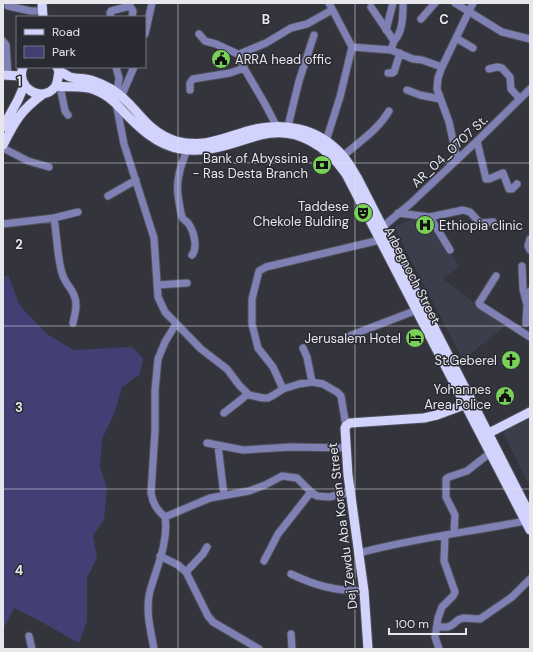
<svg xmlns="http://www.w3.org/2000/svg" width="533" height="652" font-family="'DM Sans',sans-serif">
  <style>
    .built { fill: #3d3e4c }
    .green { fill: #413f74 }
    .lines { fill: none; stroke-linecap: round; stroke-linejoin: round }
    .minor-casing { stroke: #505059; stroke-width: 9 }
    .major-casing { stroke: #505059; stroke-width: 11 }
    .minor { stroke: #7f80b4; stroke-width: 7 }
    .major { stroke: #d1d3fd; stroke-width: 9 }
    .grid { fill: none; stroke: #e6e6eb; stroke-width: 1; stroke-opacity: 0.55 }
    .labels { text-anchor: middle; stroke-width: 3; stroke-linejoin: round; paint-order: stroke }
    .poi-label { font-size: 13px; fill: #e6e6eb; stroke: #2a2a33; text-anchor: end }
    .street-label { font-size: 13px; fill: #e6e6eb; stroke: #2a2a33 }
    .grid-label { font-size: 13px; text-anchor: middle; font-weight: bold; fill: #e6e6eb; stroke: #2a2a33; stroke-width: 3; stroke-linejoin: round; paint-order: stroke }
  </style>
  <rect width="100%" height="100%" fill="#34343d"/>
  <path class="built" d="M428,211L459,267L443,279L505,326L463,360L394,227Z
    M530,414V487L502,430Z"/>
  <path class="green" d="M8,275L20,306L47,334L73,350L132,347L143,358L140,374L122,387L114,414L102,439L100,467L107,488L104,519L93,536L97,558L87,578V621L79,643L38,620L14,608L3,629V277Z"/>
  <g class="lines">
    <g class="minor-casing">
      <path id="minor" d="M455,3L502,32L530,39
        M8,6L31,11H42
        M371,7L394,41L391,50
        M111,17L110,13L111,11L130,6L133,11L132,17
        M421,19L435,3
        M386,30L393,3
        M145,34L152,3
        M199,34L205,41L216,44L240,55
        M456,38L473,48
        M3,41L6,45L8,76
        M394,41C403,32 403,15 403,3
        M352,47L391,50L413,59L422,60L442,67
        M116,67L119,78L117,93
        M489,69L497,67L502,68L510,77L511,89L520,99
        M388,73H392L394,72L400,53
        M60,86L65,111L68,115
        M190,90V83L193,79L230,73L244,68
        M407,90L420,95L440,99
        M121,97L134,67
        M116,103L124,144L154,238L158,297L165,312L201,349L227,369L239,385L249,395L263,398H268L272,396L283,389L299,384L312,382L323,384L337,392L341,396L346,426
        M276,125L265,104L244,68L240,55L242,53L266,43L291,28L307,24L332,10
        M288,126L299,81L314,35
        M326,141L340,97L352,47L329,3
        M477,141L486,179H489L503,173L509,189H512L517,184
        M3,148L28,161L49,167
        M187,150C181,165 176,179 178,195C179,202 180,210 182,217C183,220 186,221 188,223C194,231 198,248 192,255
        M343,156C360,141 377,131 389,111
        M457,159L449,122L437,89L438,78L442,67L473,3
        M108,196L136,180
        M398,213L430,217L463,210L470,212L480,223L493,222
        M430,217L450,250
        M54,218C57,236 57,256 62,273C65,284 71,287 74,295C78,304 75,314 73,323
        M3,224L54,218L78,212
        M380,229L410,204L477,141L530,89
        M530,239L528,246L530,250
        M522,266L523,289L527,305
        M496,276L479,303L480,305L530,337
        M158,285L187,283
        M526,323L527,305L530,291
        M349,336L417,310
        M303,348L307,357L312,382
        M283,389L273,367L258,348L252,324V299L259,271L266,267L380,240
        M224,413C231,407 242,400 247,394
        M207,443L243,450L291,447L346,448
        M218,446L224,495
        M165,517L210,498L249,491L265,485L282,476L297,478L311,492L317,496L329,497L351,492
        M454,533L455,515L446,497V479L449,477L467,471L490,453
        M359,553C414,538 470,532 525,521
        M160,556L178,565L186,572L208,616L213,622L259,649
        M264,561L278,534L311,492
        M186,572L203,554L207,547
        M291,574C316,586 336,591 364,591
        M437,627H448L452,625L458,620L463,618L480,619L512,597L530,579
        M291,634L292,649
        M29,636L32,649
        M154,649C151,632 146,614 149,596C150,589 153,582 155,575C161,557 168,536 165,517C157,510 153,504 151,493L155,431V390L158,359L165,342L176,324
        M439,649L435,637L438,618L442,607L453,596L455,592L444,561L445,535"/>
    </g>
    <g class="major-casing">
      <path id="major" d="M42,3L43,17
        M23,67C15,87 41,104 55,87C58,83 58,76 59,71L57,67
        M59,71C63,73 66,75 70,77C77,79 84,78 91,80C98,82 106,86 113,90C137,105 144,131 176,141C203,148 221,139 247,131C282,121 318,127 343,156C349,163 353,171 358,179L530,515
        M3,75L21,76
        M56,86C69,88 83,85 95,90C106,94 114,101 121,109C137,126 157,146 181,149C211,154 233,142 261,135C297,126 327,146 346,174L530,530
        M3,127L18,100L24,86
        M3,145C15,121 21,110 43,94
        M485,435L530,412
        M368,649L364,591L348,475L345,428L346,426L350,423L424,418L437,415L464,405"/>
    </g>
    <use href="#minor" class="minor"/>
    <use href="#major" class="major"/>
  </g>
  <path class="grid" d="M178,3V649M355,3V649M3,163H530M3,326H530M3,489H530"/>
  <defs>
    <g id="civic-disc" transform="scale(1)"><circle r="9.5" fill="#79d158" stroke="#2a2a33"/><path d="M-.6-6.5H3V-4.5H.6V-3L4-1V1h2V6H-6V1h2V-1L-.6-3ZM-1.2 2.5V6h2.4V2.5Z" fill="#111"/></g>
    <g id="bank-disc" transform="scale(1)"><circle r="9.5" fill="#79d158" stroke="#2a2a33"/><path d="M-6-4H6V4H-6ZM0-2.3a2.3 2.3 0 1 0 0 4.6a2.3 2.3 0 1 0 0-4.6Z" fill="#111"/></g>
    <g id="theatre-disc" transform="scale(1)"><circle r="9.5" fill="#79d158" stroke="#2a2a33"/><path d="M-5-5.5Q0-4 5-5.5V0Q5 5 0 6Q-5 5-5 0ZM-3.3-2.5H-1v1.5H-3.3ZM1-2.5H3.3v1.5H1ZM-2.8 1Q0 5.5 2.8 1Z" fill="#111"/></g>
    <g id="hospital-disc" transform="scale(1)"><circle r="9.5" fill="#79d158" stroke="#2a2a33"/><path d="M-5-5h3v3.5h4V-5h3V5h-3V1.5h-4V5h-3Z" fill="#111"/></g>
    <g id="hotel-disc" transform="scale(1)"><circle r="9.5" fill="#79d158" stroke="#2a2a33"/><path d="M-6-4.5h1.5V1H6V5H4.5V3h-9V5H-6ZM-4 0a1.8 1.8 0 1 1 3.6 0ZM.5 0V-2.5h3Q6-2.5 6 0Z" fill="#111"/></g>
    <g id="church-disc" transform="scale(1)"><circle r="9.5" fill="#79d158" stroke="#2a2a33"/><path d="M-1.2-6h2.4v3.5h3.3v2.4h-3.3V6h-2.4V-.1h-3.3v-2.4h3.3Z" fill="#111"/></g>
  </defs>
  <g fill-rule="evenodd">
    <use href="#civic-disc" x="221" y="59"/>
    <use href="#bank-disc" x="322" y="165"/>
    <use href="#theatre-disc" x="363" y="213"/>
    <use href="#hospital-disc" x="425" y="225"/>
    <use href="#hotel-disc" x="415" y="338"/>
    <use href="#church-disc" x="511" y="360"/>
    <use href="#civic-disc" x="505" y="396"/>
  </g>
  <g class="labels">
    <g class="poi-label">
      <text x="235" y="64" text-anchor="start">ARRA head offic</text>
      <text x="308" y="163">Bank of Abyssinia<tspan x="308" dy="15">- Ras Desta Branch</tspan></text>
      <text x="349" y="211">Taddese<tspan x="349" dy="15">Chekole Bulding</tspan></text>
      <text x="439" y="230" text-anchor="start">Ethiopia clinic</text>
      <text x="401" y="343">Jerusalem Hotel</text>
      <text x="497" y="365">St.Geberel</text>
      <text x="491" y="394">Yohannes<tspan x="491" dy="15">Area Police</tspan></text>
    </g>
    <g class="street-label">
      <text transform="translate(449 151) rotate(-43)" y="5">AR_04_0707 St.</text>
      <text transform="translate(413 275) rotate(63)" y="5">Arbegnoch Street</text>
      <text transform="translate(342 526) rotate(-97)" y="5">Dej Zewdu Aba Koran Street</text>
    </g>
  </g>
  <g class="grid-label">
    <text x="266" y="24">B</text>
    <text x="444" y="24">C</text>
    <text x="19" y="86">1</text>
    <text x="19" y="249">2</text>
    <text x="19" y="412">3</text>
    <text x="19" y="575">4</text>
  </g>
  <rect width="533" height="652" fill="none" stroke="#e6e6eb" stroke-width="8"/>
  <rect x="16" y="16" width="130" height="52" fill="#2a2a33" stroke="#75757d"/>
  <rect x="24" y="29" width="20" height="6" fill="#d1d3fd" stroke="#75757d"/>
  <text x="52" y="36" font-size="12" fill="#e6e6eb">Road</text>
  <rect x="24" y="46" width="20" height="12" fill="#413f74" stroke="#75757d"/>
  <text x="52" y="56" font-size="12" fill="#e6e6eb">Park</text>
  <path d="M389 628v6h77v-6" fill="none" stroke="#e6e6eb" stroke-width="2"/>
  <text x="395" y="628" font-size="12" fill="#e6e6eb" stroke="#2a2a33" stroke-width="3" paint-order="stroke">100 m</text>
</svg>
